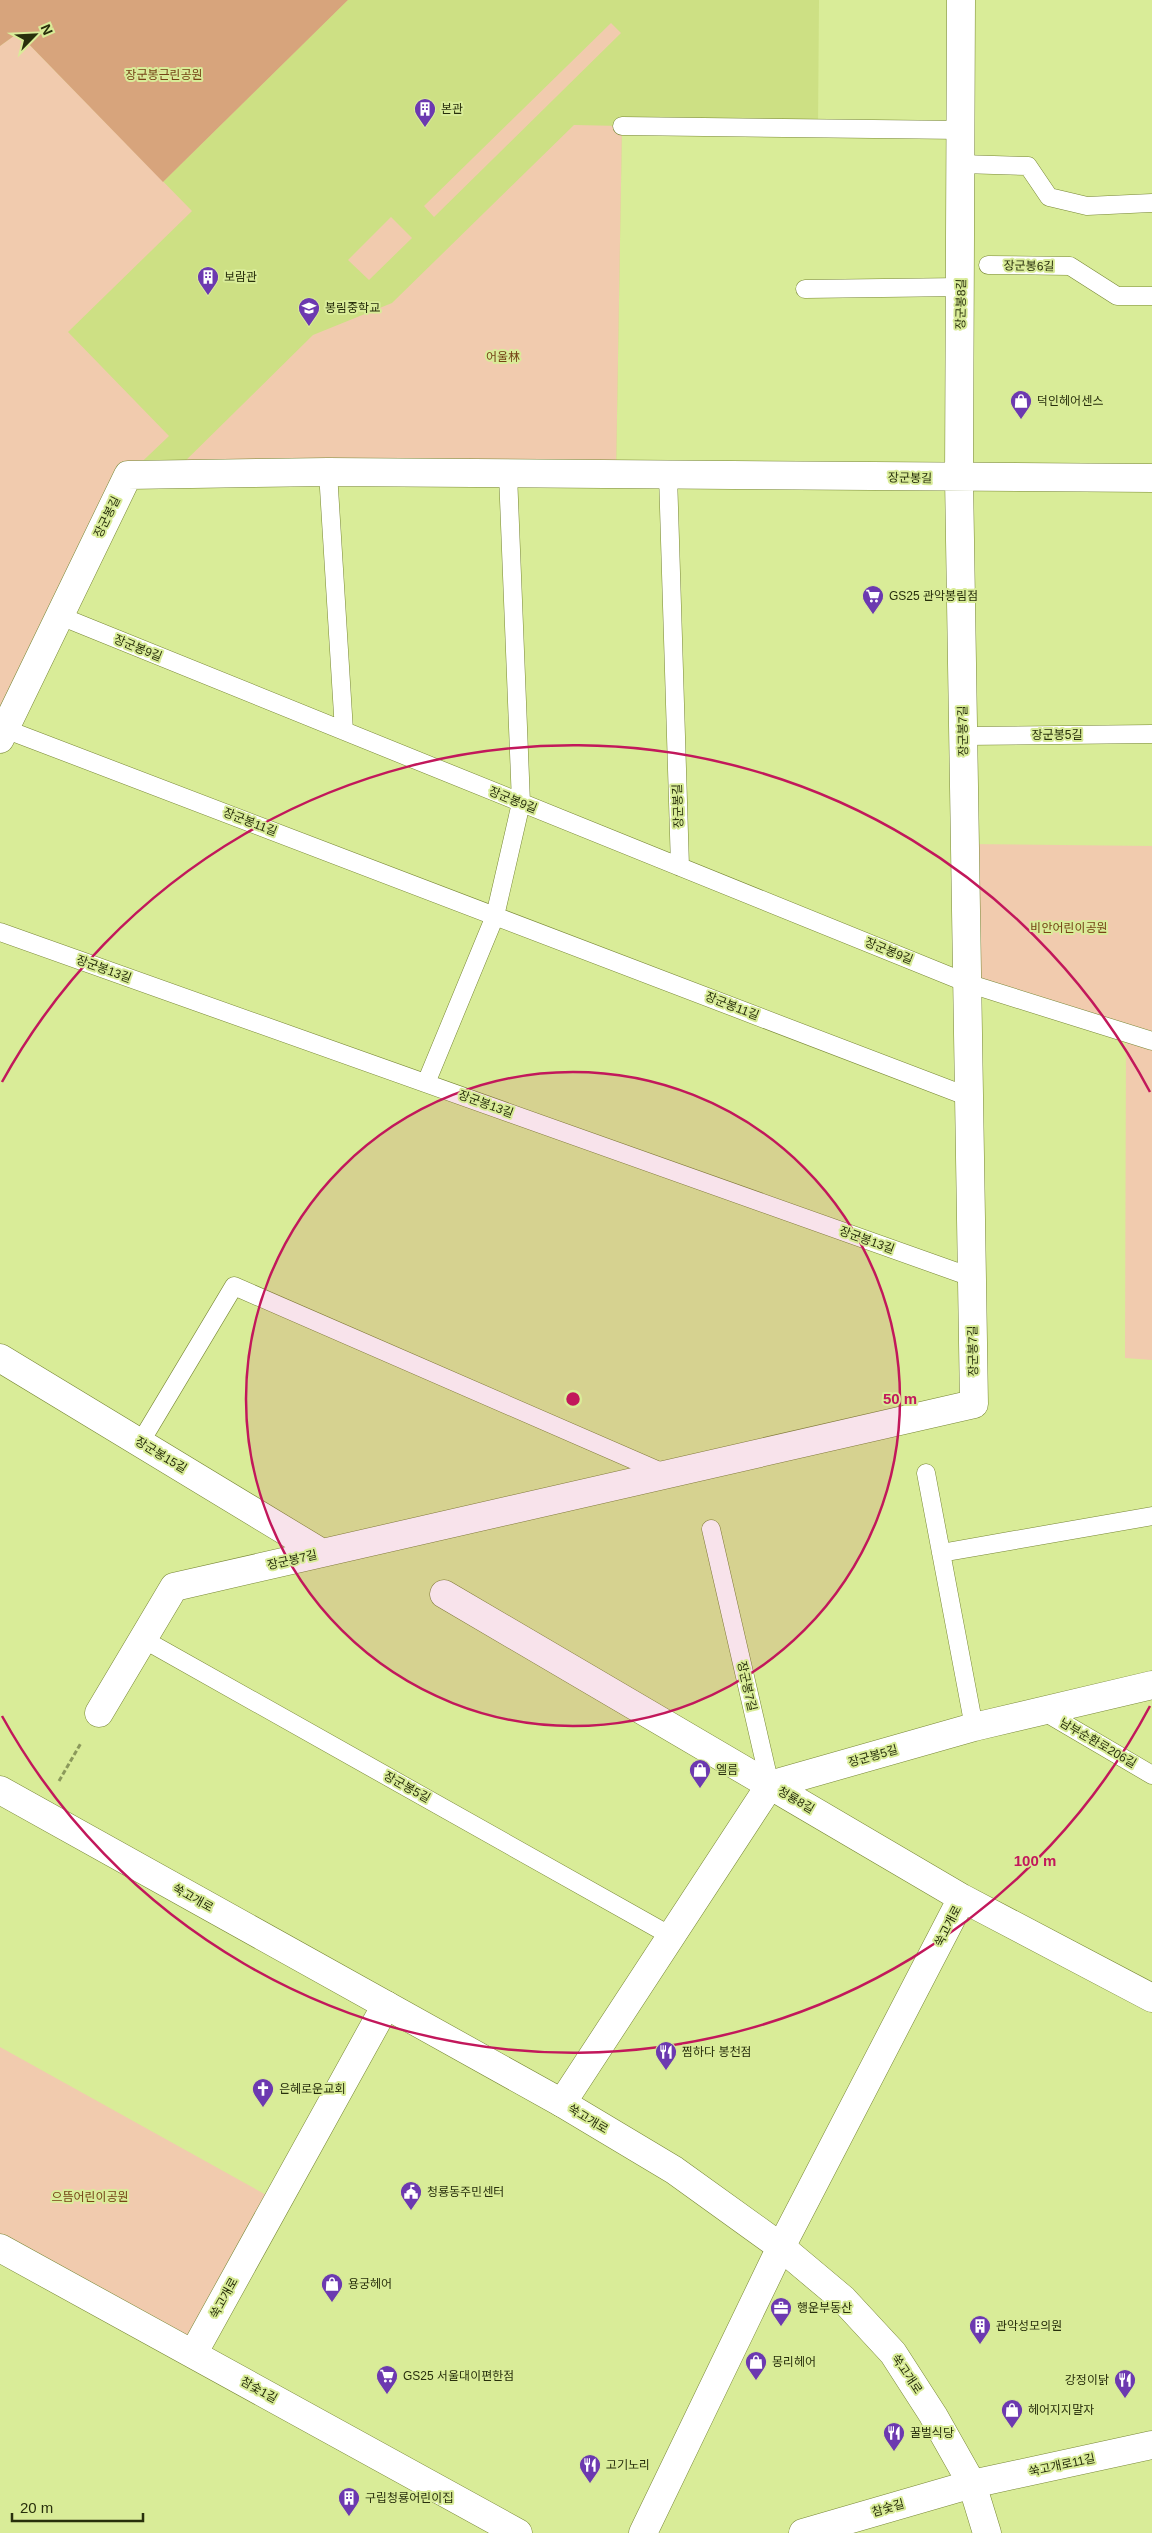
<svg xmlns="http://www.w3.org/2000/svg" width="1152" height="2533" font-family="Helvetica,'Noto Sans KR',sans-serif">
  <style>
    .built { fill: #cde084 }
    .green { fill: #f1cbae }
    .forest { fill: #d7a47c }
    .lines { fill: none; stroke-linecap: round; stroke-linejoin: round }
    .lane-casing { stroke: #788735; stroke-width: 19 }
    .street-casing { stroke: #788735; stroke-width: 29 }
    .secondary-casing { stroke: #788735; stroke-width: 29 }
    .path { stroke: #8b995b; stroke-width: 3; stroke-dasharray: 5 2.5; stroke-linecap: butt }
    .lane { stroke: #fff; stroke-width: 18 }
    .street { stroke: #fff; stroke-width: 28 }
    .secondary { stroke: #fff; stroke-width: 28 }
    .ring { fill: none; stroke: #c2185b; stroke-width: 2.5 }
    .labels { text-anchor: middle; stroke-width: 4; stroke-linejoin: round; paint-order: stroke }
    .park-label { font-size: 12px; fill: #754316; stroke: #d9ec98 }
    .poi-label { font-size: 12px; fill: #282f0c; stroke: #d9ec98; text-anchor: start }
    .street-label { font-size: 12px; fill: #282f0c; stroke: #d9ec98 }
    .centre { fill: #c2185b; stroke: #d9ec98; stroke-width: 2.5 }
    .ring-label { font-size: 15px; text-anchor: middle; font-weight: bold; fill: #c2185b; stroke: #d9ec98; stroke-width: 4; stroke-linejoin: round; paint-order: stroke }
  </style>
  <rect width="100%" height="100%" fill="#d9ec98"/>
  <path class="built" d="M348,0H819L818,128L622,126L616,474L128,475L0,739V46L163,182Z"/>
  <path class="green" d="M611,23L621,33L434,217L424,206Z
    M18,33L192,211L68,332L169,436L128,475L0,739V46Z
    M574,125L622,126L616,474H172L313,335L392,303Z
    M391,217L412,238L369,280L348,260Z
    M965,844L1152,846V1360L1125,1358L1126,1034L967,983Z
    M0,2047L277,2201L193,2354L0,2248Z"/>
  <path class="forest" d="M0,0H348L163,182L18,33L0,46Z"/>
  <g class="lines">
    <g class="lane-casing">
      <path id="lane" d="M622,126L962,130
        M961,164L1028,166L1049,197L1087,206L1152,203
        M988,265L1070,266L1117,296H1152
        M805,289L961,287
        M328,472L344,731
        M668,475L680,867
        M60,616L967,983L1152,1041
        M5,729L969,1097
        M963,736L1152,734
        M0,932L971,1277
        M426,1083L495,916L521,803L508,474
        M140,1443L234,1286L666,1474
        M926,1473L974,1727
        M711,1529L770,1785
        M941,1553L1152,1516
        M143,1639L671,1936
        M1043,1711L1152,1775"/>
    </g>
    <g class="street-casing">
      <path id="street" d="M0,739L128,475L328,472L1152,478
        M0,1358L322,1553
        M444,1594L962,1898L1152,1998
        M99,1713L174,1587L974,1404L959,478L961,0
        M562,2103L770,1785L974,1727L1152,1685
        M0,2248L518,2533
        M193,2354L386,2005
        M643,2533L781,2247L962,1898
        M803,2533L972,2484L1152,2445"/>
    </g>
    <g class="secondary-casing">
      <path id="secondary" d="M0,1790L562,2103L674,2170L781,2247L843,2299L893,2353L933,2415L972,2484L987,2533"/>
    </g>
    <path class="path" d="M59,1781L81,1743"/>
    <use href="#lane" class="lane"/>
    <use href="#street" class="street"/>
    <use href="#secondary" class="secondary"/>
  </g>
  <circle cx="573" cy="1399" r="327" fill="#c2185b" fill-opacity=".12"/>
  <g class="ring">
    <circle cx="573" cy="1399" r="327"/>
    <path d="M1150 1706A653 653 0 0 1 2 1716M2 1082A653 653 0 0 1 1150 1092"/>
  </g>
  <defs>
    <g id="building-pin" transform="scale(1.125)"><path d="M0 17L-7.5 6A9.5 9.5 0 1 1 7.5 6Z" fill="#6c39b0" stroke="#d9ec98"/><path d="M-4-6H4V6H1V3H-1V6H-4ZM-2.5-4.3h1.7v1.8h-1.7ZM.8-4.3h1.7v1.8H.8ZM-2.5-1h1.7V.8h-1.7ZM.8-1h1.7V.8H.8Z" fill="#fff"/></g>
    <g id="school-pin" transform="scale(1.125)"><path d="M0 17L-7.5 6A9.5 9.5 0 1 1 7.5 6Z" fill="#6c39b0" stroke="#d9ec98"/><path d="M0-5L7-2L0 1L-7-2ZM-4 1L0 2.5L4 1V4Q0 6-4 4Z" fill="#fff"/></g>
    <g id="shop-pin" transform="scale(1.125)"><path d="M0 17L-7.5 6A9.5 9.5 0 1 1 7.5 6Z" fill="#6c39b0" stroke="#d9ec98"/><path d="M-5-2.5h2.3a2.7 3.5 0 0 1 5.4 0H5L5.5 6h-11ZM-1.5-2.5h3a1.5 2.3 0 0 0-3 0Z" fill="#fff"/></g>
    <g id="supermarket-pin" transform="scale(1.125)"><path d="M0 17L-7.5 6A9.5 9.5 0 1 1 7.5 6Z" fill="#6c39b0" stroke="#d9ec98"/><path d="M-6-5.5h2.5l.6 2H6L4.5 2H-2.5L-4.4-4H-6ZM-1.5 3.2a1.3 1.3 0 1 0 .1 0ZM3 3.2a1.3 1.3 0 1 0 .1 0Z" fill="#fff"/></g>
    <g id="restaurant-pin" transform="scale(1.125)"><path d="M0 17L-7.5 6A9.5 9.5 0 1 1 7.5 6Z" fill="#6c39b0" stroke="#d9ec98"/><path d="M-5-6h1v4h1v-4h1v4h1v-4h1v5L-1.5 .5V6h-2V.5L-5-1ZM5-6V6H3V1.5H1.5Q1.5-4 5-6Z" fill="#fff"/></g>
    <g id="church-pin" transform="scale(1.125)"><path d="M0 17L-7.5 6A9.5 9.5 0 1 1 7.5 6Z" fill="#6c39b0" stroke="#d9ec98"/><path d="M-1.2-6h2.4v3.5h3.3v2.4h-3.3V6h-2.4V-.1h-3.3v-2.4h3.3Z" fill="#fff"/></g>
    <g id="civic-pin" transform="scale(1.125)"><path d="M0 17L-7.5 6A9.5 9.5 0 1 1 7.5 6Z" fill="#6c39b0" stroke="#d9ec98"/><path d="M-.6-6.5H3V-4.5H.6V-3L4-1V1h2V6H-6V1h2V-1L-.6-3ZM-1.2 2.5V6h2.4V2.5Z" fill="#fff"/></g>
    <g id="office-pin" transform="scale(1.125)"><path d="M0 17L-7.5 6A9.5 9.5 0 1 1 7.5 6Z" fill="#6c39b0" stroke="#d9ec98"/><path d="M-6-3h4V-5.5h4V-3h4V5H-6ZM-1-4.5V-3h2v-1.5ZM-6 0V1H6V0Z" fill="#fff"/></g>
  </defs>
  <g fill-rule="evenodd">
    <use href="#building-pin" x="425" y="109"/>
    <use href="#building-pin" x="208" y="277"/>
    <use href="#school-pin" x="309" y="308"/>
    <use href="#shop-pin" x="1021" y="401"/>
    <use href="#supermarket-pin" x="873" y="596"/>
    <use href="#shop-pin" x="700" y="1770"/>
    <use href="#restaurant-pin" x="666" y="2052"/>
    <use href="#church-pin" x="263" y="2089"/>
    <use href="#civic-pin" x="411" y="2192"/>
    <use href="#shop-pin" x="332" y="2284"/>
    <use href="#office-pin" x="781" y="2308"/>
    <use href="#building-pin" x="980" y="2326"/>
    <use href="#shop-pin" x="756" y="2362"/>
    <use href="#supermarket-pin" x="387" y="2376"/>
    <use href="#restaurant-pin" x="1125" y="2380"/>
    <use href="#shop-pin" x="1012" y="2410"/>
    <use href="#restaurant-pin" x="894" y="2433"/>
    <use href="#restaurant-pin" x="590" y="2465"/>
    <use href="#building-pin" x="349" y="2498"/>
  </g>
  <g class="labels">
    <g class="park-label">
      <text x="164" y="79">장군봉근린공원</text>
      <text x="503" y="361">어울林</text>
      <text x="1069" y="932">비안어린이공원</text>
      <text x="90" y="2201">으뜸어린이공원</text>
    </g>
    <g class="poi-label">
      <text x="441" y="113">본관</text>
      <text x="224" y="281">보람관</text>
      <text x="325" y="312">봉림중학교</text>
      <text x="1037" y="405">덕인헤어센스</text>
      <text x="889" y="600">GS25 관악봉림점</text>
      <text x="716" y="1774">엘름</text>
      <text x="682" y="2056">찜하다 봉천점</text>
      <text x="279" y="2093">은혜로운교회</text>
      <text x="427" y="2196">청룡동주민센터</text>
      <text x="348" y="2288">용궁헤어</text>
      <text x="797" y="2312">행운부동산</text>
      <text x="996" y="2330">관악성모의원</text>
      <text x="772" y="2366">몽리헤어</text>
      <text x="403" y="2380">GS25 서울대이편한점</text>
      <text x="1109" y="2384" text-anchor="end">강정이닭</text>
      <text x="1028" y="2414">헤어지지말자</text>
      <text x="910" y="2437">꿀벌식당</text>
      <text x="606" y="2469">고기노리</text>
      <text x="365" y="2502">구립청룡어린이집</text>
    </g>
    <g class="street-label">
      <text transform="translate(1029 266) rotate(1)" y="4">장군봉6길</text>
      <text transform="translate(961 304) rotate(-89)" y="4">장군봉8길</text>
      <text transform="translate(910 478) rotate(1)" y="4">장군봉길</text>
      <text transform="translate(107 517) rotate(-64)" y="4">장군봉길</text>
      <text transform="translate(138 648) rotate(22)" y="4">장군봉9길</text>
      <text transform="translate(963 731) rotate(-91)" y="4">장군봉7길</text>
      <text x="1057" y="739">장군봉5길</text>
      <text transform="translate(513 800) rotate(22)" y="4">장군봉9길</text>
      <text transform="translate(678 806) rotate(-92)" y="4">장군봉길</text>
      <text transform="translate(250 822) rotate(21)" y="4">장군봉11길</text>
      <text transform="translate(889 951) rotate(22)" y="4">장군봉9길</text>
      <text transform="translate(104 969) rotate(20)" y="4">장군봉13길</text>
      <text transform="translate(732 1006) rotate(21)" y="4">장군봉11길</text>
      <text transform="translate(486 1104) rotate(20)" y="4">장군봉13길</text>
      <text transform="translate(867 1240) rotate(20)" y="4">장군봉13길</text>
      <text transform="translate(973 1351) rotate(-91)" y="4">장군봉7길</text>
      <text transform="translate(161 1455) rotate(31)" y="4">장군봉15길</text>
      <text transform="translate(292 1560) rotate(-13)" y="4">장군봉7길</text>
      <text transform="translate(747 1686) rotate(77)" y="4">장군봉7길</text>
      <text transform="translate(1098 1743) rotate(30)" y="4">남부순환로206길</text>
      <text transform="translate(873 1756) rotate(-16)" y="4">장군봉5길</text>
      <text transform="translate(407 1787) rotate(29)" y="4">장군봉5길</text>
      <text transform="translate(796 1800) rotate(30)" y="4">청룡8길</text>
      <text transform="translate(193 1898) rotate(29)" y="4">쑥고개로</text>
      <text transform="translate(948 1926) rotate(-63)" y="4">쑥고개로</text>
      <text transform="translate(588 2119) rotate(31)" y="4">쑥고개로</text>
      <text transform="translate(224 2298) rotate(-61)" y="4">쑥고개로</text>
      <text transform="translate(907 2374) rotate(56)" y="4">쑥고개로</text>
      <text transform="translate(259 2390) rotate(29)" y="4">참숯1길</text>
      <text transform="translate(1062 2465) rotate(-12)" y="4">쑥고개로11길</text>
      <text transform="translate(888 2508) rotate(-16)" y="4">참숯길</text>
    </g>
  </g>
  <circle cx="573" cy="1399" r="8" class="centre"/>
  <g class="ring-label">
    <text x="900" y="1404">50 m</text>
    <text x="1035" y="1866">100 m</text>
  </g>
  <g transform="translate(35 35) rotate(66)" stroke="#d9ec98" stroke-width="4" paint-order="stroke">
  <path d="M0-4L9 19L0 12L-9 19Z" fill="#282f0c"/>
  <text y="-8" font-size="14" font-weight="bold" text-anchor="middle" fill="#282f0c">N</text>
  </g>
  <path d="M12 2513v8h131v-8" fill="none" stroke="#282f0c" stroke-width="2.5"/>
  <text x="20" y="2513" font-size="15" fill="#282f0c" stroke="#d9ec98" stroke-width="4" paint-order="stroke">20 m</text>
</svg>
